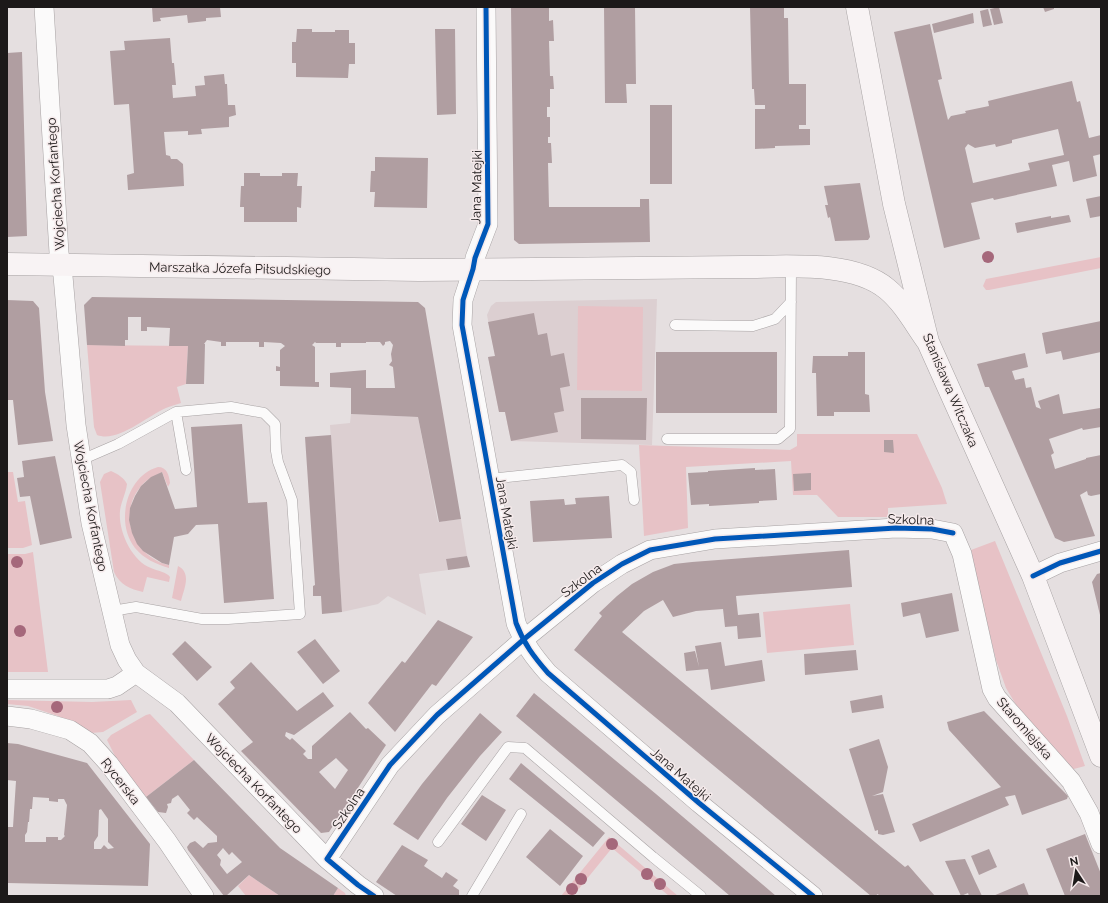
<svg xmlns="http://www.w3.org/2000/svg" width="1108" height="903" font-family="Raleway,sans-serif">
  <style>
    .built { fill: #dccfd1 }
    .green { fill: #e7c2c6 }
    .building { fill: #b09ea1; fill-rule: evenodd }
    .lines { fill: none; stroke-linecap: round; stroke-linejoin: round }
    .lane-casing { stroke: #a7a2a3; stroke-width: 11 }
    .street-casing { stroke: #a7a2a3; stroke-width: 20 }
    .secondary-casing { stroke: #a7a2a3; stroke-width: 23 }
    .lane { stroke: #fbfafa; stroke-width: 10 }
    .street { stroke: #fbfafa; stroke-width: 19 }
    .secondary { stroke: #f8f3f4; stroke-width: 22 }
    .cycleway-casing { stroke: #f5eaeb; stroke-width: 8 }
    .cycleway { stroke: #0057b8; stroke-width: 5 }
    .tree { fill: #a5687b }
    .labels { text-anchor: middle; stroke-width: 3; stroke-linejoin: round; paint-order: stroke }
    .street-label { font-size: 13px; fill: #1c1919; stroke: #f5eaeb }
  </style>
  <rect width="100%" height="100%" fill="#e5dfe0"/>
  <path class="built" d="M657,299L652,445L511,441L505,412H499L488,357L495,356L487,315L491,306L496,302Z
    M351,414L418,417L438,522L461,519L467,556L446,559L448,570L419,574L426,615L388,596L378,604L342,612L330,425L350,423Z"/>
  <path class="green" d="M1101,257V268L989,290H986L983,286L986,279Z
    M578,306L643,307L642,391L577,390Z
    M87,345L188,346L186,384L177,387L181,403C176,405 170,406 166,408C147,416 118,443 97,435L94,427Z
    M797,434H917L942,488L947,504L888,508V517H838L817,495H793L791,461L686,467L688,528L644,536L639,445L790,450L797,446Z
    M158,467C167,467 169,475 170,483L168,487L162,472C155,476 147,479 142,485C116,514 134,557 169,565V568C156,564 144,559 135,548C115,523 126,476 158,467Z
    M111,471C118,474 124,478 127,484C126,493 121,502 120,511C118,531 132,561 151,568C157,571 167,572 170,577L169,582L147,577L143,592C130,589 120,585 114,572L100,482L104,474Z
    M7,472H13L18,502L25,501L32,545L23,548H7Z
    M995,541L1067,716L1085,766L1070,770L1018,708L1006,688L996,660L975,573L971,550Z
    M33,552L48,672H7V554H25Z
    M178,566C192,573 184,589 181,601L172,598Z
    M850,604L854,645L767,653L763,612Z
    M7,700L92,702L131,700L137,712L103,732L91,733L58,716L28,706L7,704Z
    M150,714L194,760L146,797L117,760L107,740L111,735L146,715Z
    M609,837L678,896H669L612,848L573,896H561Z
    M249,875L280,896H246L238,886Z
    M338,888L345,893L346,896H333Z"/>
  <path class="building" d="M152,7H220L221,17L206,18V21L188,23L187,15L160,18L161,21L153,22Z
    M511,7H549V21L553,20L554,41H549L550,76H553L554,89H550V107H547V117H550V137H548V143H551L552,163H548L549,207H640V199H649L650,242L519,244L514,240Z
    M604,7H635L636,84H626L627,103H605Z
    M750,7H784V18H788L789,84H806V125H799V129H810V145L775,146V148L755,149V109H765V105H755L754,89H752Z
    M999,7L1003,23L994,25L990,9Z
    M1043,7H1054V9L1045,12Z
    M988,9L992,25L983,27L980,11Z
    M973,13L974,23L934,33L932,24Z
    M930,24L942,79L938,80L948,120L951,116L966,113L965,111L989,106L988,101L1072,81L1077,102L1080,101L1089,138L1101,135V154L1093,156L1097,176L1073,182L1069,161L1052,165L1057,186L994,200L993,198L971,203L980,239L944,248L894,32ZM1058,129L1064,155L1028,163L1030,170L973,183L965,148L968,144L975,148L995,144L996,147L1012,143V140Z
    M297,29H312V32H335V30H349V43H355V64H349L348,78L296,77V63H292V42H296Z
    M435,29H455L456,114L437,115Z
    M170,38L172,63H174L176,85H172L173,98L196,96L195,86L205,85L204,76L224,74L225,84H227L228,105H235L236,115L229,117V127L201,129L202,134L188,135V131L164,132L166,155L170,156L171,159H177L183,164L184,186L128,190L127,175L134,173L129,104L114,105L110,51L125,50L124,41Z
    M22,52L27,236L7,237V53Z
    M650,105H672V184H650Z
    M375,157L428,158L427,208L374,207L375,192H370L371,171H375Z
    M244,173H260V176H282V173H298L297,186H302L301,208L297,207V222H244V207H240L241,186H244Z
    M860,183L870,237L868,240L835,241L830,217L828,218L825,205H828L824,186Z
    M1101,196V216L1090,218L1086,199Z
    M1069,215L1071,222L1017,233L1015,223L1051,216V218Z
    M92,297L418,302L425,308L461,519L439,522L418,417L351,414V388L330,387V373L366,370V388H395L393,367L389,365L392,361L391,354L393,345L390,341L385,342V344L383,346L380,342H366V343H341V347H336V343H316L315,342L312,345L315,347V382H319V387L280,386V371H276V366L280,367V350L285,346L281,343L264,342V347H259V342H226V346H221V342L207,340L204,344H205L204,384H186L188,346H169L170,328L147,327V331H141V317H128V340H125V346L87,345L84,305Z
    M7,300L33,301L39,308L45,392L53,441L18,445L13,400H7Z
    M534,313L538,335L547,333L551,356L564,353L570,386L560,388L564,411L554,413L558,432L511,441L505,412H499L488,357L495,356L488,322Z
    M1101,321V352L1063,360L1061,351L1046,354L1042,333Z
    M656,352H777V413H656Z
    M848,352H865V394L869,395L870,412H834V416H817L816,373H812L813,356H848Z
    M1025,353L1028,367L1012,371L1015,380L1024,378L1026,388L1031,387L1036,407L1041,409L1038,401L1059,394L1063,414L1100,408L1101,427L1083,430L1082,428L1049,439L1054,453L1051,455L1055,469L1086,459V458L1101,455V494L1091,496L1088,495L1087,491L1080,495L1095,536L1064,542L1055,538L989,387H985L977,364Z
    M581,398H647L646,440L581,439Z
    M242,424L248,503L267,502L274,599L224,603L218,524L196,525L188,534L174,537L169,565L162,563L143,551L137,544L132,533L129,520L130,508L135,496L141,486L151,477L162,472L175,509L197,507L191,427Z
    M331,435L342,612L322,614L321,596H313V586L315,585L305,437Z
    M884,440H893L894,453L884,452Z
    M55,456L72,538L40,545L30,496L20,497L17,478L24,477L22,461Z
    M755,468V470L775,469L777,500L759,501V503L709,506V504L691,505L688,473L708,472V471Z
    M811,473V490L794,491L793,474Z
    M609,496L612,538L533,542L530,501L564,499L565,505L576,504L575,498Z
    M849,550L852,587L736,596L738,615L759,613L761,637L738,639L737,626L725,627L723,609L696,611L673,617L663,600L644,611L622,632L905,867L908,865L935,896H879L878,894L875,896H871L574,650L602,616L599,613L617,596L632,584L653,572L674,564L692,562Z
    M467,556L470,567L448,570L446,559Z
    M1101,573V615H1100L1092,582L1097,574Z
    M952,593L959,631L926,638L920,613L903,617L901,603Z
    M438,620L473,637L436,686L432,684L395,732L368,703L402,661L405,663Z
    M315,639L340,671L323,684L297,652Z
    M185,641L212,667L197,681L172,654Z
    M721,642L725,666L762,660L765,681L711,690L708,669L686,671L684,653L695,651L699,667L695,646Z
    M856,650L858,670L805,675L804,654Z
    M251,662L297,711L323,692L334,706L294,735L286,732L285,736L290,740L292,738L306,751L303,754L308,759H312V746L350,712L366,729L368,728L386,745L329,832L321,833L241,751L253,742L218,704L235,688L230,682ZM336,758L348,770L335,789L319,772Z
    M534,693L656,794L776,896H730L717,885L516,716Z
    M882,695L884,708L852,713L850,701Z
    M984,711L1068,796L1067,799L1022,815L1015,795L1005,797L1009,805L920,842L912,824L1001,787L949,730L947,722Z
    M480,713L502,732L480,756L447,798L418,840L393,824L422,784Z
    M879,739L888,767L883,792L872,796L883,794L895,832L883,835L878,834V830L875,831L849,749Z
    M7,743L18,744L87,763L150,844L148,886L7,883V827H13L16,781L7,780ZM33,797L49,798V801L58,802V799H64L67,805L64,835L65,836L61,840H58V837H46V842H25V835L27,832L28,822H29L30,809H32ZM101,809L108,819V842L114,848L108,849L104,845L101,849H94V842L98,836L99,810Z
    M194,760L280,848L338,888L333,896H280L249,875L226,896H224L188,850L187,847L190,843L195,841L203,848L208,843L217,842V836L197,817L194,820L187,813L190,810L178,795L172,799L171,803L167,804L168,807L166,813L158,812L146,797ZM223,848L229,855L232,852L242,862L227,874L220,865L221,860L217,855Z
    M521,763L605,833L593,847L509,779Z
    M482,795L506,810L486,841L461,824Z
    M550,829L583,856L560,886L526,857Z
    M1085,834L1101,874V896H1065L1046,849Z
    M402,845L428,860L424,866L442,878L446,872L458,880L453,886L459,890V896H397L376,882Z
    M989,849L997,867L979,875L971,856Z
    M965,859L974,879L982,896H969L968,893L961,896L945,861Z
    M1024,883L1029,896H993Z"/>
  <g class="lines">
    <g class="lane-casing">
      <path id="lane" d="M675,325L753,326L775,319L791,302
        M176,412L186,470
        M667,439H778L790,429L791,267
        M81,460L118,444L176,412L231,407L264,413L275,424L276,451L278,462L292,500L300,614L228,619H202L136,607L112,611
        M490,479L622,465L631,472L634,500
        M438,842L508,747L525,748L653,857L701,896
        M472,896L521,814"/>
    </g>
    <g class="street-casing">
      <path id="street" d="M44,7L59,253L63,276L76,425L91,523L120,645L127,660L136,673L177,703L327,859L358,885L374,896
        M486,7L488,224L475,258L473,269L463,300L462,325L516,623C524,644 534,657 548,673L699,803L813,896
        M1033,576L1060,563L1101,551
        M7,689H108L117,686L136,673
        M7,716L31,719L70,730L90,743L109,764L167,841L204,896
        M327,859L390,765L437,715L523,640L593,583L622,564L650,550L715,539L896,528L932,529L953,533L962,554L992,689L997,698L1071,781L1089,813L1101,844"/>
    </g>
    <g class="secondary-casing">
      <path id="secondary" d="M857,7L894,204L928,342L1033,576L1101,756
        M7,264L419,270L742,267C785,267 852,260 887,289C904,303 915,324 928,342"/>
    </g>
    <use href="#lane" class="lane"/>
    <use href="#street" class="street"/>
    <use href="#secondary" class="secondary"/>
    <g class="cycleway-casing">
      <path id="cycleway" d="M486,7L488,224L475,258L473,269L463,300L462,325L516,623C524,644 534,657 548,673L699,803L813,896
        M1033,576L1060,563L1101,551
        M374,896L358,885L327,859L390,765L437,715L523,640L593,583L622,564L650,550L715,539L896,528L932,529L953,533"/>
    </g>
    <use href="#cycleway" class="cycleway"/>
  </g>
  <g class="tree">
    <circle cx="988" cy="257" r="6"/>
    <circle cx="17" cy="562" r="6"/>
    <circle cx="20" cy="631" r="6"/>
    <circle cx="57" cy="707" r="6"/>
    <circle cx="612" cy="844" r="6"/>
    <circle cx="647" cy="874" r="6"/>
    <circle cx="581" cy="879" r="6"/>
    <circle cx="660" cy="884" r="6"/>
    <circle cx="572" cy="889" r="6"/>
  </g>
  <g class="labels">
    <g class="street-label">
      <text transform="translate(55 184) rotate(-94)" y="5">Wojciecha Korfantego</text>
      <text transform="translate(476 187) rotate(-89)" y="5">Jana Matejki</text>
      <text transform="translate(240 268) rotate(1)" y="5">Marszałka Józefa Piłsudskiego</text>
      <text transform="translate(951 390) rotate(67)" y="5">Stanisława Witczaka</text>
      <text transform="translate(91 506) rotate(79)" y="5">Wojciecha Korfantego</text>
      <text transform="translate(507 513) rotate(80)" y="5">Jana Matejki</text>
      <text transform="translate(911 519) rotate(2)" y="5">Szkolna</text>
      <text transform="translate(581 580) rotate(-37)" y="5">Szkolna</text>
      <text transform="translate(1025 728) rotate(49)" y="5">Staromiejska</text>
      <text transform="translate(681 774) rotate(41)" y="5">Jana Matejki</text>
      <text transform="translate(121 781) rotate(52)" y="5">Rycerska</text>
      <text transform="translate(254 783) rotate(46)" y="5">Wojciecha Korfantego</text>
      <text transform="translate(348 808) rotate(-56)" y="5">Szkolna</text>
    </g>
  </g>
  <rect width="1108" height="903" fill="none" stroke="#1c1919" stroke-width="16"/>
  <g transform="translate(1076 871) rotate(348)" stroke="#f5eaeb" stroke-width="3" paint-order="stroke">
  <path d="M0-3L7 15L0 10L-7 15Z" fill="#1c1919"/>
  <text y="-6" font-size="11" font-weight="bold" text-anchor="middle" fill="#1c1919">N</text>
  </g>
</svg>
